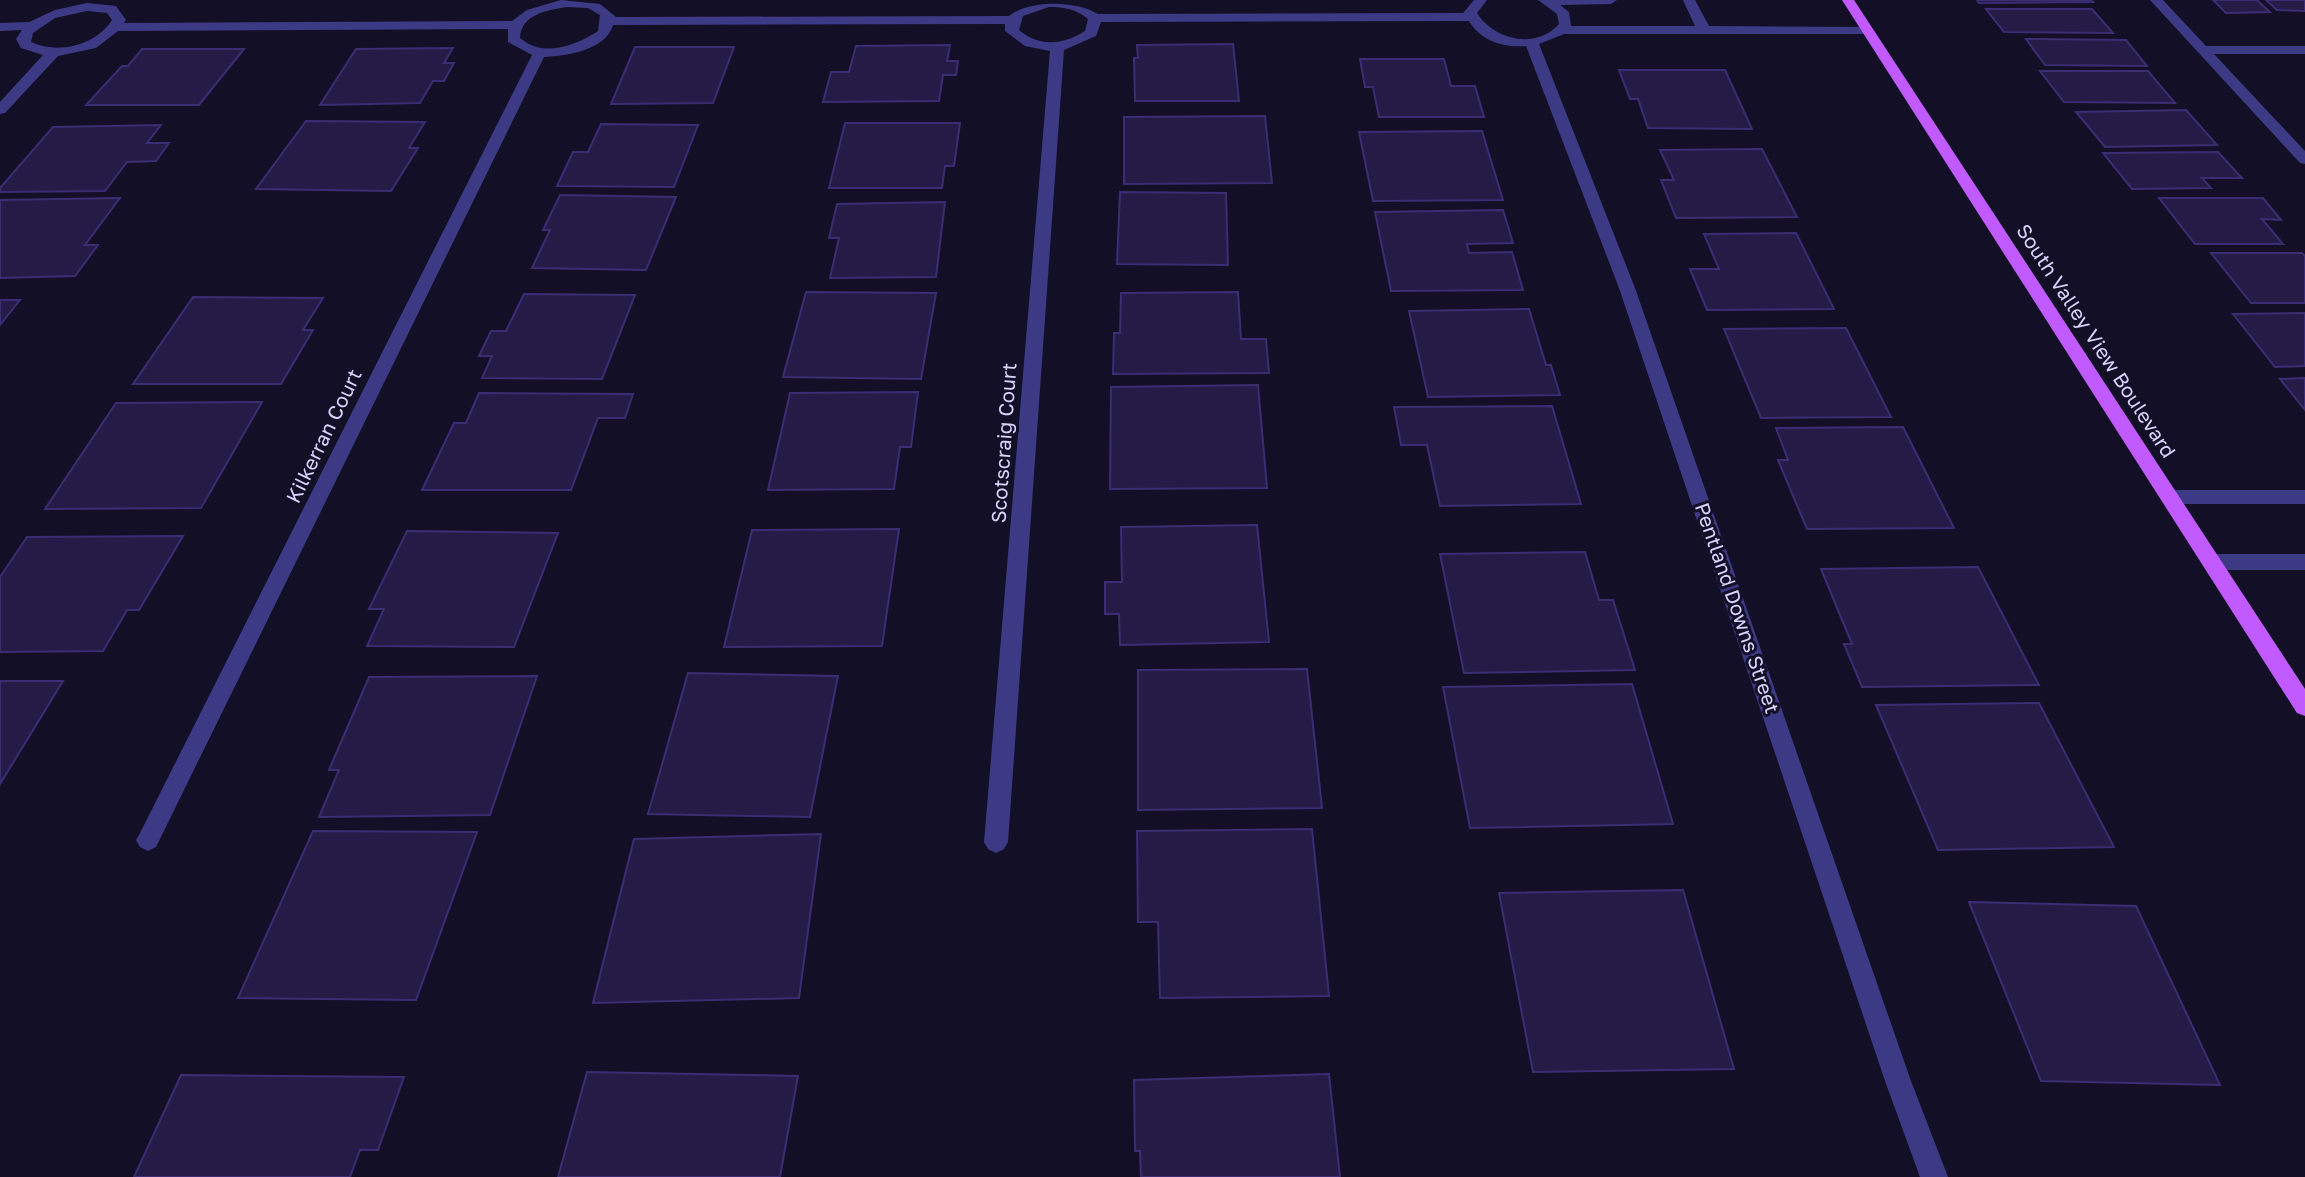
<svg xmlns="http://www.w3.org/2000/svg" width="2305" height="1177" font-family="'Golos Text',sans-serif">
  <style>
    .building { fill: #241b47; stroke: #3b2d73; stroke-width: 2 }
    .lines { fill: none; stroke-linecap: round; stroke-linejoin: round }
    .minor { fill: #3d3a85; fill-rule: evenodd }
    .major { fill: #c25bff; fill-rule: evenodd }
    .labels { text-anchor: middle; stroke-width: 6; stroke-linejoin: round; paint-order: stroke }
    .street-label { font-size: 20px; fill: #d9d4ff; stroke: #130f26 }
  </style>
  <rect width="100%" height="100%" fill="#130f26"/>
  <path class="building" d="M1977,0H2091L2093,2L1979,3Z
    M2213,0H2257L2270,12L2226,13Z
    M2266,0H2305V11L2277,10Z
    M1986,9H2092L2113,33L2004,32Z
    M2026,39L2126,40L2147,66L2045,65Z
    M1233,44L1239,101H1135L1134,58H1138L1137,45Z
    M950,45L947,61H958L956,75H943L939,101L823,102L831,72H849L856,46Z
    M635,47H734L713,103L611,104Z
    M453,48L444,63H454L444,81H433L420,103L320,105L356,49Z
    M142,49H244L199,105H86L122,66H128Z
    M1360,59H1444L1451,86H1475L1484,117H1379L1373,87H1365Z
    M1619,70H1725L1752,129L1648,128L1638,99H1630Z
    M2040,71H2148L2175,103L2064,102Z
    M2186,110L2217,145L2105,147L2076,112Z
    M1265,116L1272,183L1124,184V117Z
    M306,121L425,122L409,148H418L391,191L256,189Z
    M845,123H960L954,166H945L942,188H829Z
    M601,124L698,125L674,187L557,186L573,152H588Z
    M161,125L147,143H169L156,161L127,162L105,191L0,192V188L53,127Z
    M1482,131L1503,200L1373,201L1359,132Z
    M1762,149L1797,217L1676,218L1661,180H1674L1660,150Z
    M2218,152L2242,178H2202L2211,188L2132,189L2103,153Z
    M1120,192L1226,193L1228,265L1117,264Z
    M560,195L676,197L646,270L532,268L550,230H543Z
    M120,198L85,245H98L75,276L0,278V200Z
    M2159,198H2263L2281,220L2262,219L2283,244H2195Z
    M945,202L936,277L830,278L839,238H829L837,204Z
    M1503,210L1513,243L1467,244L1469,253L1512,252L1523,290L1391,291L1375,212Z
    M1796,233L1834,309L1707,310L1690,269H1719L1704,234Z
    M2211,253H2302L2305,256V303H2251Z
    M806,292L936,293L921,379L783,377Z
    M1238,292L1241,339H1266L1269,373L1113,374L1114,333H1120L1121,293Z
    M524,294L635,295L602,379L482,378L492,356H479L491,331H506Z
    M193,297L323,298L303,330H313L281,384H133Z
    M0,300H20L0,325Z
    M1529,309L1546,365H1551L1560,395L1428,397L1409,311Z
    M2305,313V366L2275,367L2233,314Z
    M1846,328L1891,417L1761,418L1724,329Z
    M2305,378V410L2280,379Z
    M1258,385L1267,488L1110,489L1111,387Z
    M918,392L911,447H900L894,489L768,490L790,393Z
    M479,393L633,394L625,418H598L571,490H422L454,423H466Z
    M262,402L201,508L45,509L116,403Z
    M1552,406L1581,504L1440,506L1427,445H1401L1394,407Z
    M1903,427L1954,528L1807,529L1778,460H1788L1776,428Z
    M1257,525L1269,642L1120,645L1119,614H1105V582H1122L1121,527Z
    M899,529L882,646L724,647L752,530Z
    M407,531L558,533L514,647L367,646L384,609H369Z
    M183,536L139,610H127L103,651L0,652V577L27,537Z
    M1585,552L1599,600H1613L1635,670L1464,673L1440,554Z
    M1978,567L2039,685L1862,687L1844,644H1852L1821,569Z
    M1307,669L1322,808L1138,810V670Z
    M688,673L838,676L810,817L648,814Z
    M537,676L490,815L319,817L339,770H329L369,677Z
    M0,681H63L0,784Z
    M1632,684L1673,824L1470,828L1443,687Z
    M2039,703L2114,847L1938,850L1876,705Z
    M1312,829L1329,996L1160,998L1158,922H1138L1137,831Z
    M313,831L477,832L416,1000L238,998Z
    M821,834L799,998L593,1003L634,839Z
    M1683,890L1734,1069L1533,1072L1499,893Z
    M1969,902L2136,906L2220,1085L2041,1081Z
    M587,1072L798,1076L780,1177H558Z
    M1329,1074L1340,1177H1141L1140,1151H1135L1134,1080Z
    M181,1075L404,1077L378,1150H360L350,1177H134Z"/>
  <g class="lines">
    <path class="minor" d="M561,0L600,4L616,17L1009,16C1029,0 1075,0 1098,14L1463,13L1474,0H1487L1477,13C1494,40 1536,50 1559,24L1557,14L1538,0H1617L1611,4L1560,5L1569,12L1571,26H1695L1683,0H1695L1709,26L1872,27V33L1867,34H1564L1539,44L1635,288L1911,1081L1948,1177H1920L1885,1081L1619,288L1526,46C1503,48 1481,41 1469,21L1101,22L1096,36L1064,50L1008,842L1004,849L996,853L988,849L984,842L1050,51L1025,46L1005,31V24L613,25C606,50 567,56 544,57L156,847L148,851L140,847L136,840L140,833L532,55L508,42V29L118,31L96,48L58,56L5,113L0,114V102L43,55L21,48L16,39L22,30L0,31V23L29,22L55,10L87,3L116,6L126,20L124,23L512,21L527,10ZM567,7L588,8L600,15L598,31C575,46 543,58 520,38C521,14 548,10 567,7ZM1049,7C1064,7 1076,9 1088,19L1085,31C1063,45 1039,47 1019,30L1023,16ZM87,11L107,13L112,20C96,45 59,55 31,42L33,33L55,18Z
      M2150,0H2163L2206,46H2305V54H2214L2305,151V164L2300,163Z
      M2171,490H2305V504H2171L2162,497Z
      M2213,554H2305V570H2213L2206,567L2203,562L2206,557Z"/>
    <path class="major" d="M1842,0H1854L2305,689V716L2297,713Z"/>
  </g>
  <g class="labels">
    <g class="street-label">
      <text transform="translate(2096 341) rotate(57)" y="7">South Valley View Boulevard</text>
      <text transform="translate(324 436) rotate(-64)" y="7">Kilkerran Court</text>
      <text transform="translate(1004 443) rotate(-86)" y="7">Scotscraig Court</text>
      <text transform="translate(1737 608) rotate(71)" y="7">Pentland Downs Street</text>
    </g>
  </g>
</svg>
